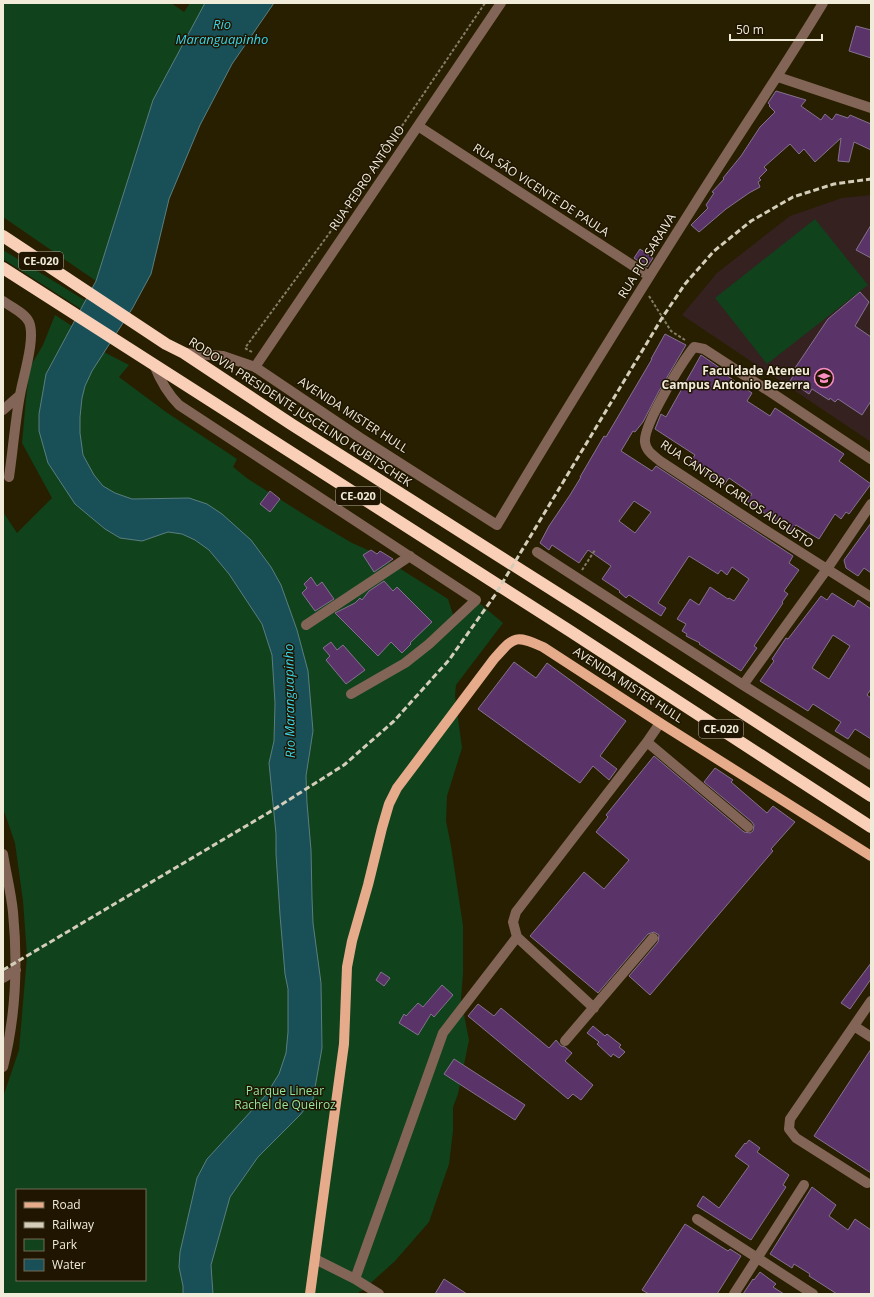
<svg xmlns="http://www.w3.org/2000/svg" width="874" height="1297" font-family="'Open Sans',sans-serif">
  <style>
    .education { fill: #352120 }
    .green { fill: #10421c; fill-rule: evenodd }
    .water { fill: #195058; stroke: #5a7e7f }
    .building { fill: #5a3469; stroke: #85728e; fill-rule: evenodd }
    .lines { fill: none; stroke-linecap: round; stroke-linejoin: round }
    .path { stroke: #847d65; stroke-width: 2; stroke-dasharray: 3 2; stroke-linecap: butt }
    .minor { stroke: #826556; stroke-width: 10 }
    .major { stroke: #e6ab8b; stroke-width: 10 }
    .highway { stroke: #facfb8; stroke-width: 12 }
    .rail { stroke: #d3cdba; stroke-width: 3; stroke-dasharray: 6 3; stroke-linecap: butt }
    .labels { text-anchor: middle; stroke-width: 3; stroke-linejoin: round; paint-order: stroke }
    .shield { fill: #1f1500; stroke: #b2ab99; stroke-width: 1 }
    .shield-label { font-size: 11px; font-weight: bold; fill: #f1ebda }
    .street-label { font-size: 12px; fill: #f1ebda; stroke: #1f1500 }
    .poi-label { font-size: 12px; font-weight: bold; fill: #f1ebda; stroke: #1f1500; text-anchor: end }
    .park-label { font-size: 12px; fill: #93e59f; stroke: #1f1500 }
    .water-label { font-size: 13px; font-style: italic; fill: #39d5e8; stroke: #1f1500 }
  </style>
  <rect width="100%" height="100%" fill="#281f01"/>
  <path class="education" d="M871,195V442L682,315L717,273L790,216L842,198Z"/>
  <path class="green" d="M3,3H171L184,12L190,3H205L153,100L96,281L3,217Z
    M815,219L868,285L767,364L715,298Z
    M3,250L86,301L81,309L3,259Z
    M55,315L72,326L46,374L75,504L105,529L120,538L84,469L65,385L97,363L104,352L129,365L119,377L166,412L237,459L233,467L248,479L308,517L352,543L377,554L448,599L456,624L478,602L503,623L456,685L455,696L462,748L447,796L446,821L451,846L463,926V973L461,999L469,1040L458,1094L453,1107V1131L449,1164L429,1222L395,1261L363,1290L359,1292V1294H3V1097L19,1050L27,956L23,901L15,843L3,808V512L17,533L52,498L22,443L26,399L30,367L43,345ZM198,541L258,582L289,724L274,732L275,703L272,655L262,624L229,574L209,550ZM17,1190H145V1280H17Z"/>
  <path class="water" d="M205,3H274L232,64L200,125L169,199L151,274L132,309L92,371L85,386L82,398L80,417V433L83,455L94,475L103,486L115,493L132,499L189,498L207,504L222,514L251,540L271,567L281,585L297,630L308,671L313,731L306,776L307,803L311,850L312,898L313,923L321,983L322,1048L313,1099L300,1115L258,1157L230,1197L211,1265L213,1294H183V1286L179,1267L180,1252L197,1178L207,1159L266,1095L279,1074L286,1053L288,1032V989L285,974L280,915L276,854V834L269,763L274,741L275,703L272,655L262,624L229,574L209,550L195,540L182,534L168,532L142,541L120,538L105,529L75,504L48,463L39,431V414L46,374L96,281L153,100Z"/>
  <path class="building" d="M856,26L871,30V58L849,51Z
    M776,91L806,100L801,106L821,120L825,114L832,120L836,114L848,118L850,115L871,124V150L854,142L849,162L838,161L841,138L815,162L804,149L799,154L790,144L764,167L767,170L759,178L761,180L758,182L760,187L749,193L726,209L699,232L691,225L708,208L706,205L714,193L712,192L724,179L723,178L741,156L760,127L775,112L769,106L770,105L768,103Z
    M871,225V258L856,250Z
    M640,249L653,258L647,267L634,258Z
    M860,292L869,302L855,326L871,337V401L862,415L838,399L835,402L830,398L829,400L812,389L809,394L790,381L797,370L795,368L828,319Z
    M665,334L686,345L659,391L643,422L635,432L633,431L621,451L652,471L656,466L793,556L789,563L799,570L784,591L788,594L782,602L783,603L754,646L757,648L741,671L699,644L700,643L686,636L687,634L682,631L686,624L677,619L690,599L699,605L710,587L728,599L729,598L734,601L749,579L732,567L727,575L721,570L718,574L689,556L658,603L666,608L661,616L629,595L626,598L619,592L620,591L602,579L611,566L588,550L579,563L552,545L549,550L540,543L549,526L570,495L581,477H580L604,436L606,437L652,359H651ZM634,501L651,512L635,533L619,521Z
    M701,355L720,368L719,370L752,393L747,401L770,416L775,408L844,454L839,461L871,484L849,514L846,512L841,519L835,514L819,539L796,525L792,532L747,501L752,494L729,478L724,485L690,462L695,455L655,429L661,414L666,417Z
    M270,491L280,499L270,512L260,504Z
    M871,523V573L864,568L858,576L846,568L844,560Z
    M371,550L377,554L380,551L393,559L374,572L363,555Z
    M311,577L317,586L322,582L334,599L315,611L302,593L307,588L304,584Z
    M384,581L393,591L397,587L432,622L410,643L411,644L402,653L391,642L378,656L335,613L355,603L360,598L362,600L369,591Z
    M832,593L854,607L858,600L871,609V689L867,695L871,698V739L855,729L848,739L835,731L841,722L813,704L808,711L760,681L774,661L772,659L786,638L788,639L821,596L827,600ZM833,635L850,646L829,679L812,668Z
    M331,642L337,650L343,645L365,670L346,684L326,660L330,656L323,648Z
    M514,662L536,678L547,663L626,721L600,756L617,769L609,780L593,766L580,783L478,709Z
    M654,756L744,832L750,833L753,831L754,825L752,822L704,782L715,768L733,780L731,782L767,813L773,806L795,822L771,849L773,851L650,995L629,976L658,942L659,935L654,932L648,934L598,993L530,936L584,872L604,889L629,860L596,832L608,817L606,815Z
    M871,963V979L850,1009L841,1003Z
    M381,972L390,978L384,986L376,980Z
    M442,985L453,995L434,1017L431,1014L418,1035L399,1023L404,1014L406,1016L418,1003L423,1007Z
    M478,1004L494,1016L501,1008L549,1048L556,1040L561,1046L565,1047L572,1053L565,1061L593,1085L581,1100L573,1094L568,1099L468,1016Z
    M593,1026L605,1036L607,1034L621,1045L619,1047L625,1052L619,1058L613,1054L611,1057L597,1044L599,1042L587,1033Z
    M871,1049V1173L814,1136Z
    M454,1059L525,1105L515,1120L444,1074Z
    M749,1140L760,1148L757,1152L789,1175L783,1185L786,1187L751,1240L697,1206L703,1196L719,1208L749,1166L735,1156L745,1143L746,1144Z
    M812,1187L836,1205L829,1216L848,1230L855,1219L871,1230V1294H837L809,1276L810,1274L794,1264L792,1268L770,1254Z
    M685,1224L728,1251L730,1249L741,1256L717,1294H649L642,1290Z
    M760,1272L776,1284L773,1287L784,1294H743L753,1279L754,1280Z
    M444,1279L467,1294H435Z"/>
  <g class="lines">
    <path class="path" d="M649,296L671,331L685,340
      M252,352L245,348L331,231L485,3
      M582,570L595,550"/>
    <path class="minor" d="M778,77L871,108
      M418,126L649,276
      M3,301C11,307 25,313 29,322C36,338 23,377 20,395C15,422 13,450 9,477
      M184,353L223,356L255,367L359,437L497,525C561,417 628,310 695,204C737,137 782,71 823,3
      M154,365C160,380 167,393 179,405L476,600L429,644L405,663L351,694
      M255,367L501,3
      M3,410L20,395
      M871,459L778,397L704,349L694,347C682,362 643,425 645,442C646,451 653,455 660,461L756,524L871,597
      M537,552L743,685L871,765
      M306,625L410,556
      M743,685L827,569L871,504
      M647,742L748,827
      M3,854C6,873 11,892 13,912C18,964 16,1016 3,1067
      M517,937L594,1008
      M3,978L16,970
      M854,1026L871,1037
      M565,1041L653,938
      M867,1183L796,1138L789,1129L790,1119L871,1001
      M697,1219L813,1294
      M315,1259L355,1279L379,1294
      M355,1279L443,1033L517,937L513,922L516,912L647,742L660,723
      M734,1294L804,1185"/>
    <path class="major" d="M310,1294L344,1044L347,967L352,941L368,885L382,828L389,804L397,788L494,659C514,637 514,634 543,647L660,723L871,856"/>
    <path class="highway" d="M3,236L166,344L184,353L291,424L584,610L871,796
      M3,268L570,631L871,827"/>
    <path class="rail" d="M3,970L268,813L344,765L394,721L449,660L495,595L662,318L685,284L714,251L751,221L793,197L834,184L871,179"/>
  </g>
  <defs>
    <g id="university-ring" transform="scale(1)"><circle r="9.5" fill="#1f1500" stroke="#fb8fc3" stroke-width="1.5"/><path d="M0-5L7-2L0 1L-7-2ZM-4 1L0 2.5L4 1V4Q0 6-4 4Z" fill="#fb8fc3"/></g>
  </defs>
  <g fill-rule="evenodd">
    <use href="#university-ring" x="824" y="378"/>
  </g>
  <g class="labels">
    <g class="shield">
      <rect x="19" y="252" width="44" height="18" rx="3"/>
      <rect x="336" y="487" width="44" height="18" rx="3"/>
      <rect x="699" y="720" width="44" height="18" rx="3"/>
    </g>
    <g class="shield-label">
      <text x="41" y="265">CE-020</text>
      <text x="358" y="500">CE-020</text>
      <text x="721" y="733">CE-020</text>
    </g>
    <g class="street-label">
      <text transform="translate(367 178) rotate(-56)" y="4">RUA PEDRO ANTÔNIO</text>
      <text transform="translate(541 190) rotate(33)" y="4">RUA SÃO VICENTE DE PAULA</text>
      <text transform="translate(647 256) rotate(-58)" y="4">RUA PIO SARAIVA</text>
      <text transform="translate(300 412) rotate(33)" y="4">RODOVIA PRESIDENTE JUSCELINO KUBITSCHEK</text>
      <text transform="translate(353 415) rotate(33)" y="4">AVENIDA MISTER HULL</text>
      <text transform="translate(737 494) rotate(34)" y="4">RUA CANTOR CARLOS AUGUSTO</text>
      <text transform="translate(628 685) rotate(33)" y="4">AVENIDA MISTER HULL</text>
    </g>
    <g class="poi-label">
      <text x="810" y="375">Faculdade Ateneu<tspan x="810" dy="14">Campus Antonio Bezerra</tspan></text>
    </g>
    <g class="park-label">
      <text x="285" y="1095">Parque Linear<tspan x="285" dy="14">Rachel de Queiroz</tspan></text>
    </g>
    <g class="water-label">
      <text x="222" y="29">Rio<tspan x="222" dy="15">Maranguapinho</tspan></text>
      <text transform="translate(289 701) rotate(-91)" y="5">Rio Maranguapinho</text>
    </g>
  </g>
  <rect width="874" height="1297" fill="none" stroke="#f1ebda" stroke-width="8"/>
  <rect x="16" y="1189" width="130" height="92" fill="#1f1500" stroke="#736b57"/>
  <rect x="24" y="1202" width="20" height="6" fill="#e6ab8b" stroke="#736b57"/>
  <text x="52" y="1209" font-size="12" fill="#f1ebda">Road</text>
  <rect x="24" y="1222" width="20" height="6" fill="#d3cdba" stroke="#736b57"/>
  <text x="52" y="1229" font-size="12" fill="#f1ebda">Railway</text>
  <rect x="24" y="1239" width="20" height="12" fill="#10421c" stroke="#736b57"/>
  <text x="52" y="1249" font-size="12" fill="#f1ebda">Park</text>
  <rect x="24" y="1259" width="20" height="12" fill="#195058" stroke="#736b57"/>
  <text x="52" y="1269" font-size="12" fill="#f1ebda">Water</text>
  <path d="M730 34v6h92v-6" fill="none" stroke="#f1ebda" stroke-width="2"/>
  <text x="736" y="34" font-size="12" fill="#f1ebda" stroke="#1f1500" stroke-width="3" paint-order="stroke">50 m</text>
</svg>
